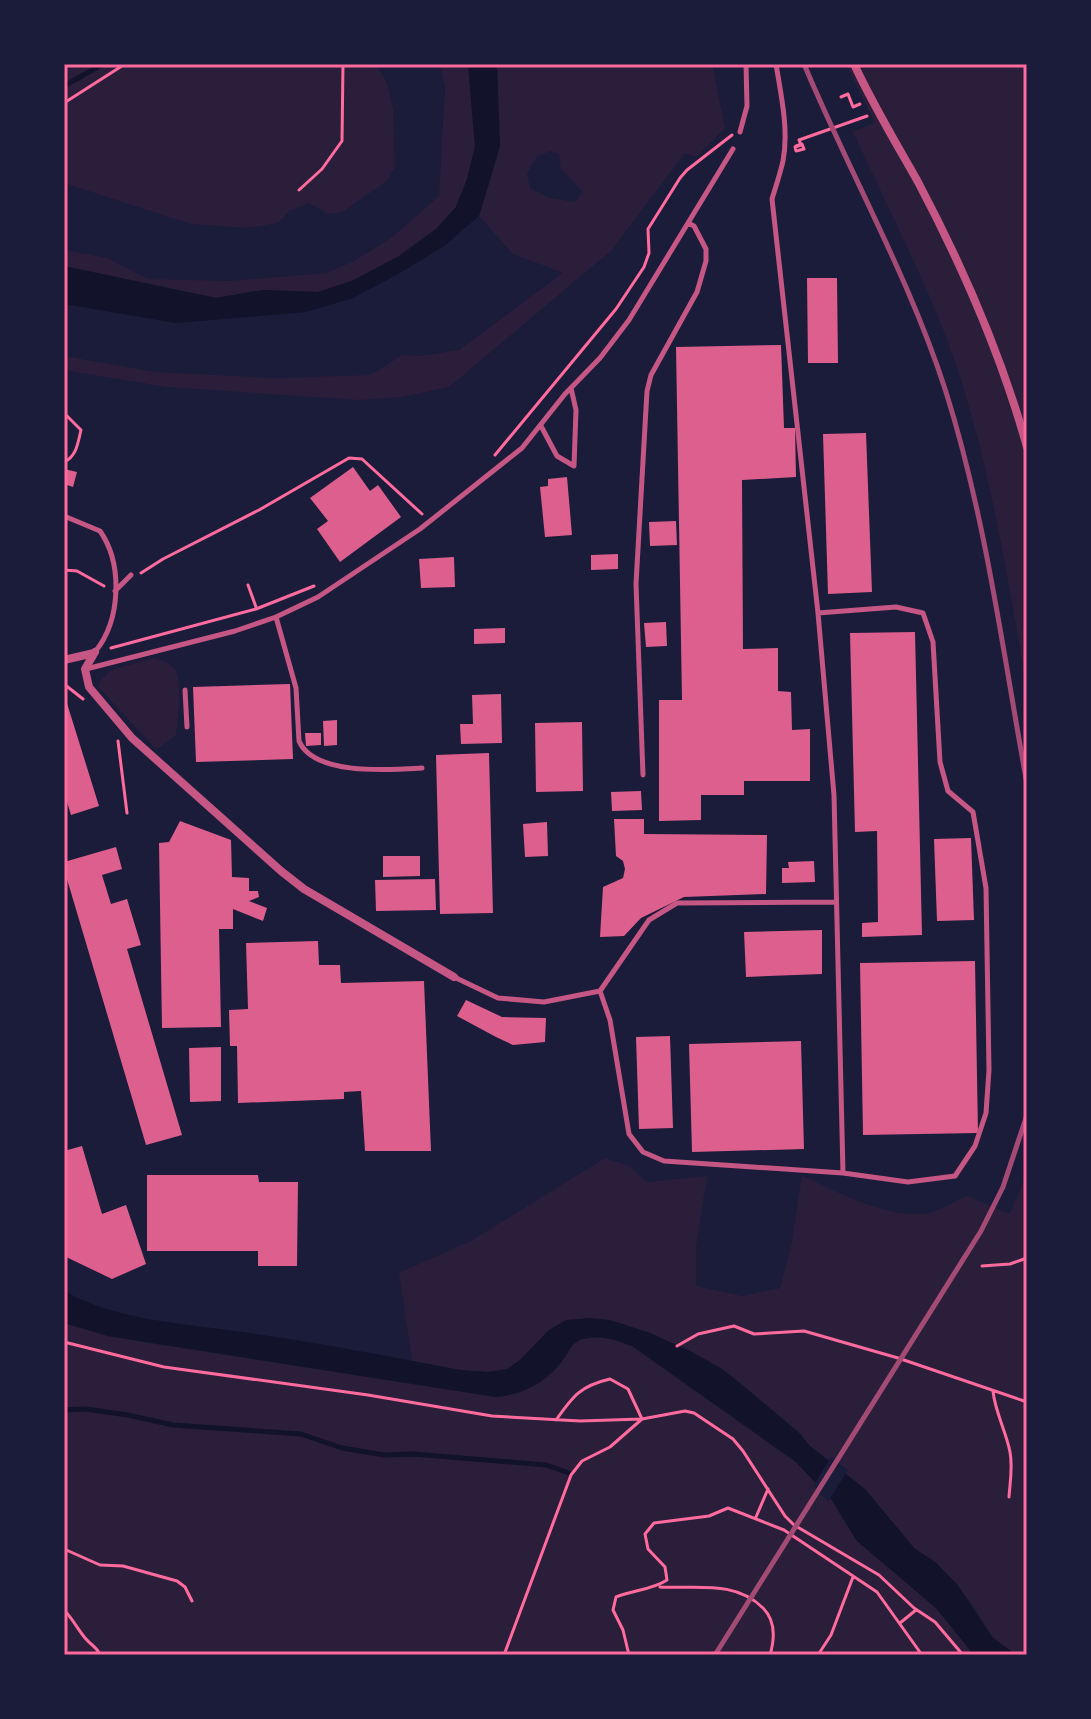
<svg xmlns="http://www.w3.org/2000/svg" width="1091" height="1719" font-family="'Fira Sans Condensed',sans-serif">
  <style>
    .green { fill: #2a1e3b; fill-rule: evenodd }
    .water { fill: #12122b }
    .pier { fill: #1b1b3a }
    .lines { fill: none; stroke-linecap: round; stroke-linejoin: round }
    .stream { stroke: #12122b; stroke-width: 5 }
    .building { fill: #dd5f8e }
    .path { stroke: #ff6b9d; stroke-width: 3 }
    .service { stroke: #c65784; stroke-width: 5 }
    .minor { stroke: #c65784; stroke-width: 8 }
    .rail { stroke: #a44b75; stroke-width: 5 }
    .neatline { fill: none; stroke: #ff6b9d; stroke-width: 3 }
  </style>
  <rect width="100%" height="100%" fill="#1b1b3a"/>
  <path class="green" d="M64,64H376L387,83L393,109L395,166L387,181L342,212L328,214L309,203L289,211L278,223L247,228L191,224L64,183Z
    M434,64H468L475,147L467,179L456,207L436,229L399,256L354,280L318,292L262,290L216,298L64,266V250L108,258L148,279L229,281L326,273L354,261L391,238L439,196L445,87L441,69Z
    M497,64H712L725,128L696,157L685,153L612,250L449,387L402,397L359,400L167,387L64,370V356L155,372L276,378L371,375L402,355L421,356L459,350L563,273L513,254L479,216L500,146ZM550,151L559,154L561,169L582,191L576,202L549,198L530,188L527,173L537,157Z
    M846,64H1027V688C1006,570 988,449 946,337C919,267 884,200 853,132L875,123Z
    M154,658C161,660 172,663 176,671C182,687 178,718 176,735L159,748H155L99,688V682L111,670Z
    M605,1158L629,1166L647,1182L707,1176L696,1247V1286L742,1296L780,1288L791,1247L802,1175C834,1191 896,1223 933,1212C944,1208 956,1201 967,1196L1010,1214L1027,1173V1655H1016L992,1637L973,1605L937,1563L914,1548L865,1489L810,1446L799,1432L741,1384L722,1369L692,1352L650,1333L566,1320L550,1330L519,1361L507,1369L488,1372L460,1370L412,1361L399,1273L471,1241Z
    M64,1323L108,1336L148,1343L496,1397L564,1359L571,1346L581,1339L606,1337L632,1346L796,1462L831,1499L857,1541L936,1608L974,1655H64Z"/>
  <path class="water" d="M468,64H497L500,146L479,216L444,246L400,273L353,298L306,312L176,323L64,304V266L216,298L262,290L318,292L354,280L399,256L436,229L456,207L467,179L475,147Z
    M64,1291C118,1321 182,1323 242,1332C315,1342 388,1356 460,1370L488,1372L507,1369L519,1361L549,1330L566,1320L590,1318L610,1320L650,1333L692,1352L722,1369L741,1384L799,1433L810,1446L865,1489L914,1548L936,1563L957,1584L992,1637L1016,1655H974L936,1608L857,1541L831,1499L796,1462L632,1346C616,1340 600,1334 582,1339C573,1342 570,1349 565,1357C549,1381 524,1395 496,1397L108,1336L64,1323Z"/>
  <path class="pier" d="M831,1457L848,1470L828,1502L813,1486Z"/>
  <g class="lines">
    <path class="stream" d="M64,86L103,64
      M64,1410L85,1409L128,1415L173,1425L301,1434L342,1448L384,1455L413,1454L546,1465L569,1473"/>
  </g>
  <path class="building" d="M807,278H837L838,363H808Z
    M781,345L784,428H795L796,477L742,480L743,649L778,648V691L791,692L792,730L810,729V781H744V795H701V820L659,821V700H682L676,347Z
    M866,433L872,592L828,594L823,434Z
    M353,467L370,491L378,485L401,517L340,562L317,529L328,521L310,498Z
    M64,469L77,472L73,487L64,484Z
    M567,477L572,535L545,537L540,487L548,486V479Z
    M676,521L677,545L650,546L649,522Z
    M618,554V569L591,570V555Z
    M454,557L455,587L421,588L419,559Z
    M666,622L667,646L646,647L644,623Z
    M505,628V643L474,644V629Z
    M915,632L922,935L862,937V923L878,922L877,831L855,832L850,633Z
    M290,684L293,759L196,762L193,687Z
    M501,694L502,743L461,744L460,724H473L472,695Z
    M65,697L99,806L71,815L64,792Z
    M337,720V745L324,746L323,721Z
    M582,722L583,791L536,792L535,723Z
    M305,733H321V745L306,746Z
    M489,753L493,913L440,914L436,755Z
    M641,791L642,810L612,811L611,792Z
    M614,819H644V834L767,835L766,894L684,897L641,918L624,936L600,937L603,887L623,878L625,869L623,861L616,856Z
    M180,821L231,840L232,877L249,878V891H258L259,897L249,901L267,908L263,921L233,909V929H219L221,1027L162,1028L159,843L169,842Z
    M547,822L548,856L525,857L523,824Z
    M971,838L974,920L937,921L934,839Z
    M116,847L122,869L102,875L111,904L127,899L141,945L127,949L182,1135L146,1145L64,869V862Z
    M383,856H420V876L383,877Z
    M814,861L815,882L782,883V868H789L788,862Z
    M435,879L436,910L376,911L375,880Z
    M822,930V974L746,977L744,932Z
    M318,941L319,965H340L341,983L424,981L431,1151H365L361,1091L344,1092V1099L238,1103L237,1046H230L229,1010L248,1009L246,943Z
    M975,961L978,1133L863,1135L860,963Z
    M466,1000L502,1017L546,1018L545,1042L513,1045L496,1037L457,1016Z
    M670,1036L673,1128L639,1129L636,1037Z
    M801,1041L804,1149L692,1152L689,1044Z
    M221,1047V1101L190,1102L189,1048Z
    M82,1146L102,1214L126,1205L146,1264L112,1279L64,1256V1151Z
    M147,1175H258L259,1182H298L297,1266H258V1251H147Z"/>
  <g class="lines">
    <path class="path" d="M841,97L848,94L853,107L860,104
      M64,103L125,64
      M796,146L802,144L804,149L796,151L795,147L801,145L799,140L867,116
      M299,190L322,169L342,141L343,64
      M64,413L81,430C78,442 77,456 64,462
      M495,455L616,309L644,267L649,253L648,229L680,178L687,170L732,135
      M64,570L77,571L104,586
      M141,573L163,559L259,510L349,458L362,459L422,514
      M248,585L256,607
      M111,648L256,609L314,586
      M64,684L83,699
      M118,741L127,813
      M982,1266L1010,1264L1027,1258
      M64,1342L164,1367L368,1395L492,1416L580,1421L642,1419L685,1411L694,1413L733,1439L743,1451L785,1516L794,1525L879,1575L914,1608L935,1622L963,1655
      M677,1346L698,1334L734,1326L754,1334L804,1331L898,1358L1027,1402
      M993,1391C995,1412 1006,1431 1010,1452C1013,1467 1010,1482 1009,1497
      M556,1420C573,1396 580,1386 610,1379L628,1389L642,1419
      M756,1517L768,1489
      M64,1549L100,1565L123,1566L177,1581L185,1587L192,1601
      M660,1587C697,1589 735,1580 763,1608C776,1621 775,1638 770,1655
      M64,1610C73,1619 78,1630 86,1639C92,1646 97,1647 100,1655
      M900,1623L916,1610
      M504,1655L571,1475L582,1461L610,1447L642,1419
      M629,1655L623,1630L613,1610L616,1597C633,1590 652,1590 667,1580L665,1567L648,1549L645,1534L654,1523L709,1516L728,1508L784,1530L877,1592L922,1655
      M818,1655L831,1635L853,1577"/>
    <path class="service" d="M740,132L747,106L746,64
      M541,426L557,456L574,466L576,410L571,388
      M64,516L100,531C123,564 121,620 95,652
      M115,591L131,575
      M818,613L834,795L843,1173
      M276,617L296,688L299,741C314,776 390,770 422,768
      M86,669L235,631L276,617L318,597L420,529L522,448L565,394L600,358L629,320L733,149
      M185,690L187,727
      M643,775L636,584L647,391L651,375L697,292L706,261V249L694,226L688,223
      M454,977L498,998L544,1002L600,991L610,1020L629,1134L643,1152L664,1161L843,1173L908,1182L955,1176L975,1146L986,1113L989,1070L986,888L973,812L948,791L940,762L933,642L923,613L896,607L818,613L772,199C776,186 780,174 783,161C789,130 781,95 776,64
      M600,991L649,920L677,903L835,902"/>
    <path class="minor" d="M854,64C873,105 896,143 918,182C963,267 1001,354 1027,447
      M95,652L85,669L89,687L132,738L281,871L304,889L454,977
      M64,660L94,653"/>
    <path class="rail" d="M804,64C850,174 910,279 946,392C986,519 1003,653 1027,784
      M715,1655L981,1231L1003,1187L1027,1115"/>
  </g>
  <rect width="1091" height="1719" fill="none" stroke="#1b1b3a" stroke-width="132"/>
  <rect x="66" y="66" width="959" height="1587" class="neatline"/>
</svg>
